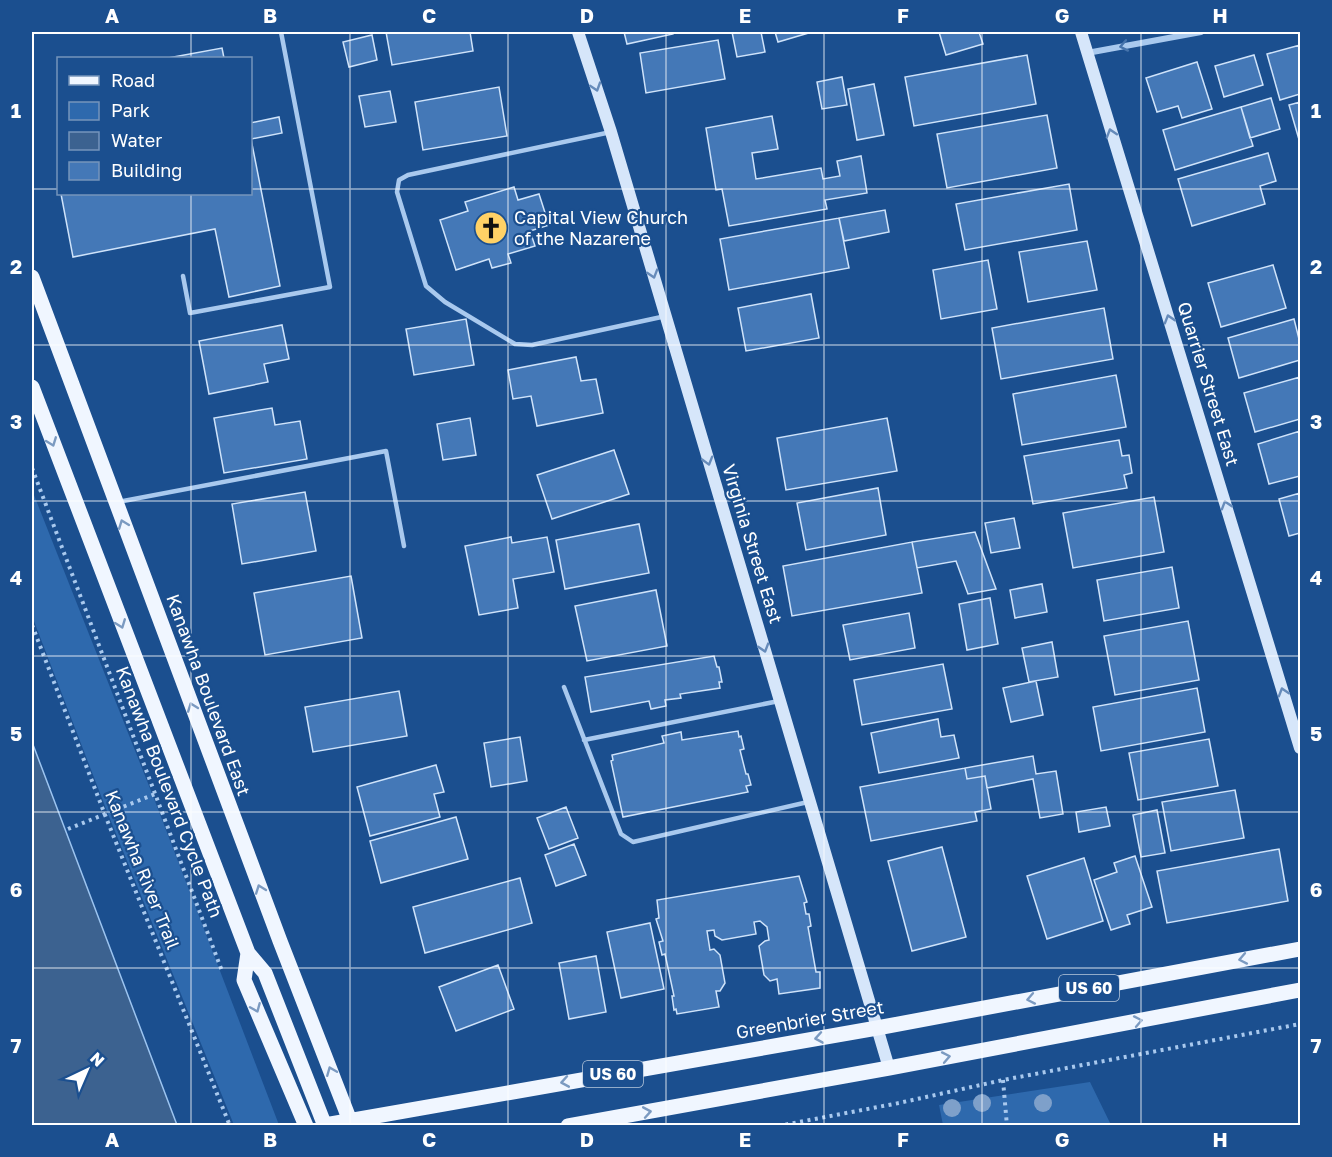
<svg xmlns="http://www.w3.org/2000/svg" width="1332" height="1157" font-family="'Golos Text',sans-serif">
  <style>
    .green { fill: #2e69ad }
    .water { fill: #3c6290; stroke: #9cc4f0; stroke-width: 1.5 }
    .building { fill: #4478b7; stroke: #cfe3fa; stroke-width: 1.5 }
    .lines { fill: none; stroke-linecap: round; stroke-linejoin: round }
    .path { stroke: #a9c9ee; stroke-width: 4; stroke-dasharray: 3 4.5; stroke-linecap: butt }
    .service { stroke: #a9c9ee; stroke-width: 4.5 }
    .minor { stroke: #a9c9ee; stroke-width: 6 }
    .secondary { stroke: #d6e6fa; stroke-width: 12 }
    .primary { stroke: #f0f6ff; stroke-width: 15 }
    .tree { fill: #7ea0ca }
    .oneway { stroke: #4674ac }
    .oneway2 { stroke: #668bba }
    .oneway3 { stroke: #7b9ac1 }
    .grid { fill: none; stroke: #fff; stroke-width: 1.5; stroke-opacity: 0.55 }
    .labels { text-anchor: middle; stroke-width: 4.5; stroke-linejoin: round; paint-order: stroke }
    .shield { fill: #1b4f8f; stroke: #bbcadd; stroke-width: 1.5 }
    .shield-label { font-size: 16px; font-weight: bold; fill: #fff }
    .poi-label { font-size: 18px; fill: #fff; stroke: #1b4f8f; text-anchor: start }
    .street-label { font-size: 18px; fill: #fff; stroke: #1b4f8f }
    .neatline { fill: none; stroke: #fff; stroke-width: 2 }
    .grid-label { font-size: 20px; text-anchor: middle; font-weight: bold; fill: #fff }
  </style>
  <rect width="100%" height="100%" fill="#1b4f8f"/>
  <path class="green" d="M32,490L153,796L279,1125H234L108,814L32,616Z
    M1090,1082L1111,1125L957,1126L956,1123L943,1125L939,1105Z"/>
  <path class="water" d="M32,742L177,1125H32Z"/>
  <path class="building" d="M386,32H470L473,51L392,65Z
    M624,32H673V34L627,44Z
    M732,32H761L765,52L737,57Z
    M775,32H812L778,42Z
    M939,32H979L983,44L946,55Z
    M372,35L377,60L349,67L343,42Z
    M718,40L725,79L646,93L640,53Z
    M1300,45V94L1280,100L1267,54Z
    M222,48L224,58H168Z
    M1027,55L1036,104L914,126L905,77Z
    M1254,55L1263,85L1224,97L1215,66Z
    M1197,62L1212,109L1182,118L1178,106L1157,112L1146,78Z
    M842,77L847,105L822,109L817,82Z
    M874,84L884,135L857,140L848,89Z
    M499,87L507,136L423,150L415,102Z
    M390,91L396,122L365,127L359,96Z
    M1271,98L1280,129L1250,138L1241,107Z
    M1300,102V143L1289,105Z
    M1241,107L1253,146L1175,170L1163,130Z
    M1047,115L1057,168L947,188L937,134Z
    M772,116L778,149L752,153L756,179L821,168L823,179L840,176L837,161L861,156L867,193L825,200L827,209L729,226L722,189L716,190L706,128Z
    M279,117L282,133L251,139L280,286L229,297L215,229L73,257L61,194H250V123Z
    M1268,153L1276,181L1260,186L1265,204L1192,226L1178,179Z
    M1069,184L1077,230L965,250L956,204Z
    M514,187L518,200L539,194L549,225L530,231L535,246L508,254L511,263L492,268L489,259L456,270L440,220L468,211L465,202Z
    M885,210L889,232L844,241L839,218Z
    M839,218L849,268L729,290L720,239Z
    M1087,241L1097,290L1028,302L1019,252Z
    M988,260L997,309L941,319L933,270Z
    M1273,265L1286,308L1221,327L1208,283Z
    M811,294L819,338L746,351L738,308Z
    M1104,308L1113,359L1001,379L992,328Z
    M466,319L474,365L414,375L406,329Z
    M1294,319L1300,343V360L1239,378L1228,338Z
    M282,325L289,359L264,364L268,382L209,394L199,341Z
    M576,357L581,381L596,379L603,413L537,426L531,396L513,399L508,370Z
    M1116,375L1126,427L1022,445L1013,394Z
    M1300,377V419L1255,432L1244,393Z
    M272,408L275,425L300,421L307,459L224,473L214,418Z
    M470,418L476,455L443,460L437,424Z
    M887,418L897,471L786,490L777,438Z
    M1300,431V476L1269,484L1258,444Z
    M1119,440L1122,456L1129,455L1132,473L1124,475L1127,488L1033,504L1024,456Z
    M614,450L629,494L552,519L537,475Z
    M878,488L886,535L806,550L797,503Z
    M305,492L316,551L242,564L232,504Z
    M1300,493V533L1289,536L1279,499Z
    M1154,497L1164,552L1073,568L1063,513Z
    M1014,518L1020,548L991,553L985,523Z
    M639,524L649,573L565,589L556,540Z
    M975,532L996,589L968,594L956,561L917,568L912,542Z
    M511,537L512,543L547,537L554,572L513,579L518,608L479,615L465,546Z
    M912,542L922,593L792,616L783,566Z
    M1172,567L1179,608L1104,621L1097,580Z
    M351,576L362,638L265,655L254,593Z
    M1042,584L1047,612L1015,618L1010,590Z
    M656,590L667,646L587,661L575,606Z
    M990,598L998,644L967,650L959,604Z
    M909,613L915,648L850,660L843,625Z
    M1188,621L1199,680L1115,695L1104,636Z
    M1052,642L1058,677L1029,682L1022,648Z
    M714,656L717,667H719L722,682H719L720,688L680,694L681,698L665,700L666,706L651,709L649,701L591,712L585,677Z
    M943,664L952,709L862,725L854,680Z
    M1036,681L1043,715L1011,722L1003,688Z
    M1197,688L1205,732L1101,751L1093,707Z
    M399,691L407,736L313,752L305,707Z
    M938,719L941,737L954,735L959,758L879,773L871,733Z
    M738,731L739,737L741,736L744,749L740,750L746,774H748L751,785L746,786L748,792L623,817L611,761L613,760L612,755L664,743L662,736L681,732L682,740Z
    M520,737L527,781L491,787L484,743Z
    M1209,739L1218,786L1138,800L1129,753Z
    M1033,756L1036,774L1056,771L1063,814L1040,818L1033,779L987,788L985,776L967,779L965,768Z
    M436,765L444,792L434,794L440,817L370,836L357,787Z
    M965,768L967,779L985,776L991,809L975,812L977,821L871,841L860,787Z
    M1235,790L1244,838L1171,851L1162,802Z
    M566,807L578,838L549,849L537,818Z
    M1106,807L1110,826L1079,832L1076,812Z
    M1157,810L1165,853L1141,857L1133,815Z
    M456,817L468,859L381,883L370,841Z
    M574,844L586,875L556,886L545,855Z
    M942,847L966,937L912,951L888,861Z
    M1279,849L1288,901L1167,923L1157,871Z
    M1135,856L1152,907L1127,915L1130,924L1111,930L1094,880L1117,872L1114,863Z
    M1084,858L1103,921L1047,939L1027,876Z
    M799,876L807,902L804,903L806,914H809L811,926L808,927L816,972H820V988L779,994L777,979L770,981L764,975L759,946L765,941L769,940L767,927L760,921L754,922L756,934L722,940L715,936L714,930L707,931L710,950L714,949L720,955L725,983L720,991H716L719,1007L677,1014L676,1009L674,1010L672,996H674L665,954L662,955L659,942L663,941L656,919L659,918L657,900Z
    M520,878L532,923L425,953L413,907Z
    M650,923L664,989L621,998L607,932Z
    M596,956L606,1012L569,1019L559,963Z
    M498,965L514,1009L456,1031L439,987Z"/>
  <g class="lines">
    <path class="path" d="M32,468L222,971
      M32,625L105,815L230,1126
      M68,829L155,794
      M1003,1080L1007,1126
      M778,1126L899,1103L1003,1080L1300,1024"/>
    <path class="service" d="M611,132L408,175L399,180L397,192L426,286L445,302L515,344L532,345L666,316
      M183,276L190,313L330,287L281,32
      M118,502L386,451L404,546
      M564,687L621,834L633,842L808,802
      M584,740L779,701"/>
    <path class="minor" d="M1087,53L1201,32"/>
    <path class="secondary" d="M578,32L611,132L889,1068
      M1081,32L1300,748"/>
    <path class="primary" d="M32,277L280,941L352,1126
      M32,387L248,953L265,973L325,1126
      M248,953L244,980L306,1126
      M325,1125L877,1028L1300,949
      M568,1126L889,1068L1300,990"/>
  </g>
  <g class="tree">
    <circle cx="982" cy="1103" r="9"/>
    <circle cx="1043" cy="1103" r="9"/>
    <circle cx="952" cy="1108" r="9"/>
  </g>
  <defs><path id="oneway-chevron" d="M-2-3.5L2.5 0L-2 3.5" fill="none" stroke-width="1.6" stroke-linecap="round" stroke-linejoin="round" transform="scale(1.5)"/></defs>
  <use class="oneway" href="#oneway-chevron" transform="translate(1124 46) rotate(169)"/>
  <g class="oneway2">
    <use href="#oneway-chevron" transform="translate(596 87) rotate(72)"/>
    <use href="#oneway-chevron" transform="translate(1111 133) rotate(-107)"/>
    <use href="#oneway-chevron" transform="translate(653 274) rotate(73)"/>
    <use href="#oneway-chevron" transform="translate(1169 319) rotate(-107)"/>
    <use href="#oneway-chevron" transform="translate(708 461) rotate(74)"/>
    <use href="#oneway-chevron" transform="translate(1226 505) rotate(-107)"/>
    <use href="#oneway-chevron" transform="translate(764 648) rotate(73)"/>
    <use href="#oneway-chevron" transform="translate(1283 692) rotate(-107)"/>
  </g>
  <g class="oneway3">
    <use href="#oneway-chevron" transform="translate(52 442) rotate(69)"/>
    <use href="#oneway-chevron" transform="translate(123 524) rotate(-111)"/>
    <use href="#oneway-chevron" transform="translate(121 624) rotate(69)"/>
    <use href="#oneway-chevron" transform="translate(192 707) rotate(-110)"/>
    <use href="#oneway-chevron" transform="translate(260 889) rotate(-110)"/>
    <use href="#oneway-chevron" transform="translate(1243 959) rotate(169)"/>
    <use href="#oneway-chevron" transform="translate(1031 999) rotate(169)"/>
    <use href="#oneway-chevron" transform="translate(256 1008) rotate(67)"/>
    <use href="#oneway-chevron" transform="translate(1138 1021) rotate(-11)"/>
    <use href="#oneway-chevron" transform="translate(819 1038) rotate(170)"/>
    <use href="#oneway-chevron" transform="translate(946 1057) rotate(-11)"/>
    <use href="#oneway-chevron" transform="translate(331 1071) rotate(-112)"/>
    <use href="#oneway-chevron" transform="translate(565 1082) rotate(170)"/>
    <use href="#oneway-chevron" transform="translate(647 1112) rotate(-10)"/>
  </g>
  <path class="grid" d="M191,32V58M350,32V1126M508,32V1126M666,32V1126M824,32V1126M982,32V1126M1141,32V1126M32,189H58M250,189H1300M191,194V1126M32,345H1300M32,501H1300M32,656H1300M32,812H1300M32,968H1300"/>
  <defs>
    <g id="church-disc" transform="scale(1.725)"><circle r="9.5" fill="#ffd166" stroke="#1b4f8f"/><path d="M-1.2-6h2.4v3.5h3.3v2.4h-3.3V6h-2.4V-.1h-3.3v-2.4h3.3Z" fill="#111"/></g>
  </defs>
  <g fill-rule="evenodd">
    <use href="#church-disc" x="491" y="228"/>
  </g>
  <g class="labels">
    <g class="shield">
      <rect x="1059" y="975" width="60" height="26" rx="4.5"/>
      <rect x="583" y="1061" width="60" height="26" rx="4.5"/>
    </g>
    <g class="shield-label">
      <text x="1089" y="994">US 60</text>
      <text x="613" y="1080">US 60</text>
    </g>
    <g class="poi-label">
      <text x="514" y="224">Capital View Church<tspan x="514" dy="21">of the Nazarene</tspan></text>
    </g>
    <g class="street-label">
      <text transform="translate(1208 384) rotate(73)" y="6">Quarrier Street East</text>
      <text transform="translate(752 544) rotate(73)" y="6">Virginia Street East</text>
      <text transform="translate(208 695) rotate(70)" y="6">Kanawha Boulevard East</text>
      <text transform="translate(169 792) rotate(69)" y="6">Kanawha Boulevard Cycle Path</text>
      <text transform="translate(142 870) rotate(68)" y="6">Kanawha River Trail</text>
      <text transform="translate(810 1020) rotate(-10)" y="6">Greenbrier Street</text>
    </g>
  </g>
  <rect width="1332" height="1157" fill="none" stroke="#1b4f8f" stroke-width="66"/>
  <rect x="57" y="57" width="195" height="138" fill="#1b4f8f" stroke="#7695bc" stroke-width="1.5"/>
  <rect x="69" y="76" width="30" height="9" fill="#f0f6ff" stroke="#7695bc" stroke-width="1.5"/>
  <text x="111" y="87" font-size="18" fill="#ffffff">Road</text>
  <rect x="69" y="102" width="30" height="18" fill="#2e69ad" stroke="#7695bc" stroke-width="1.5"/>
  <text x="111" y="117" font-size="18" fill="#ffffff">Park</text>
  <rect x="69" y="132" width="30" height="18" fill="#3c6290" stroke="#7695bc" stroke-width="1.5"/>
  <text x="111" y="147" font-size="18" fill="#ffffff">Water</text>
  <rect x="69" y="162" width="30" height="18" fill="#4478b7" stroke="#7695bc" stroke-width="1.5"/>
  <text x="111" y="177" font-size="18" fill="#ffffff">Building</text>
  <g transform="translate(87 1070) rotate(44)" stroke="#1b4f8f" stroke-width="4.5" paint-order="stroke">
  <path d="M0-4.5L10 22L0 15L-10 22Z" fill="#ffffff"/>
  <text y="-9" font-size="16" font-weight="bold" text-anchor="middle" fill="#ffffff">N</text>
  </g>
  <rect x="33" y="33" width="1266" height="1091" class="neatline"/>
  <g class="grid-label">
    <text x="112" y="23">A</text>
    <text x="270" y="23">B</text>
    <text x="429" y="23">C</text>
    <text x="587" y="23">D</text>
    <text x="745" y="23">E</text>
    <text x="903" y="23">F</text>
    <text x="1062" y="23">G</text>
    <text x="1220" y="23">H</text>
    <text x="16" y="118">1</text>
    <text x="1316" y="118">1</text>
    <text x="16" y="274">2</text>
    <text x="1316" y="274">2</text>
    <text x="16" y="429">3</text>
    <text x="1316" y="429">3</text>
    <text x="16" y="585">4</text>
    <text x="1316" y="585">4</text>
    <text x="16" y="741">5</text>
    <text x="1316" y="741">5</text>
    <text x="16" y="897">6</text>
    <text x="1316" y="897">6</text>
    <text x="16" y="1053">7</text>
    <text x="1316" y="1053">7</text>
    <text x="112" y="1147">A</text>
    <text x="270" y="1147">B</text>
    <text x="429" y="1147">C</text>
    <text x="587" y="1147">D</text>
    <text x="745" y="1147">E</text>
    <text x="903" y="1147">F</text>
    <text x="1062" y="1147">G</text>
    <text x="1220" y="1147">H</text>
  </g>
</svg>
